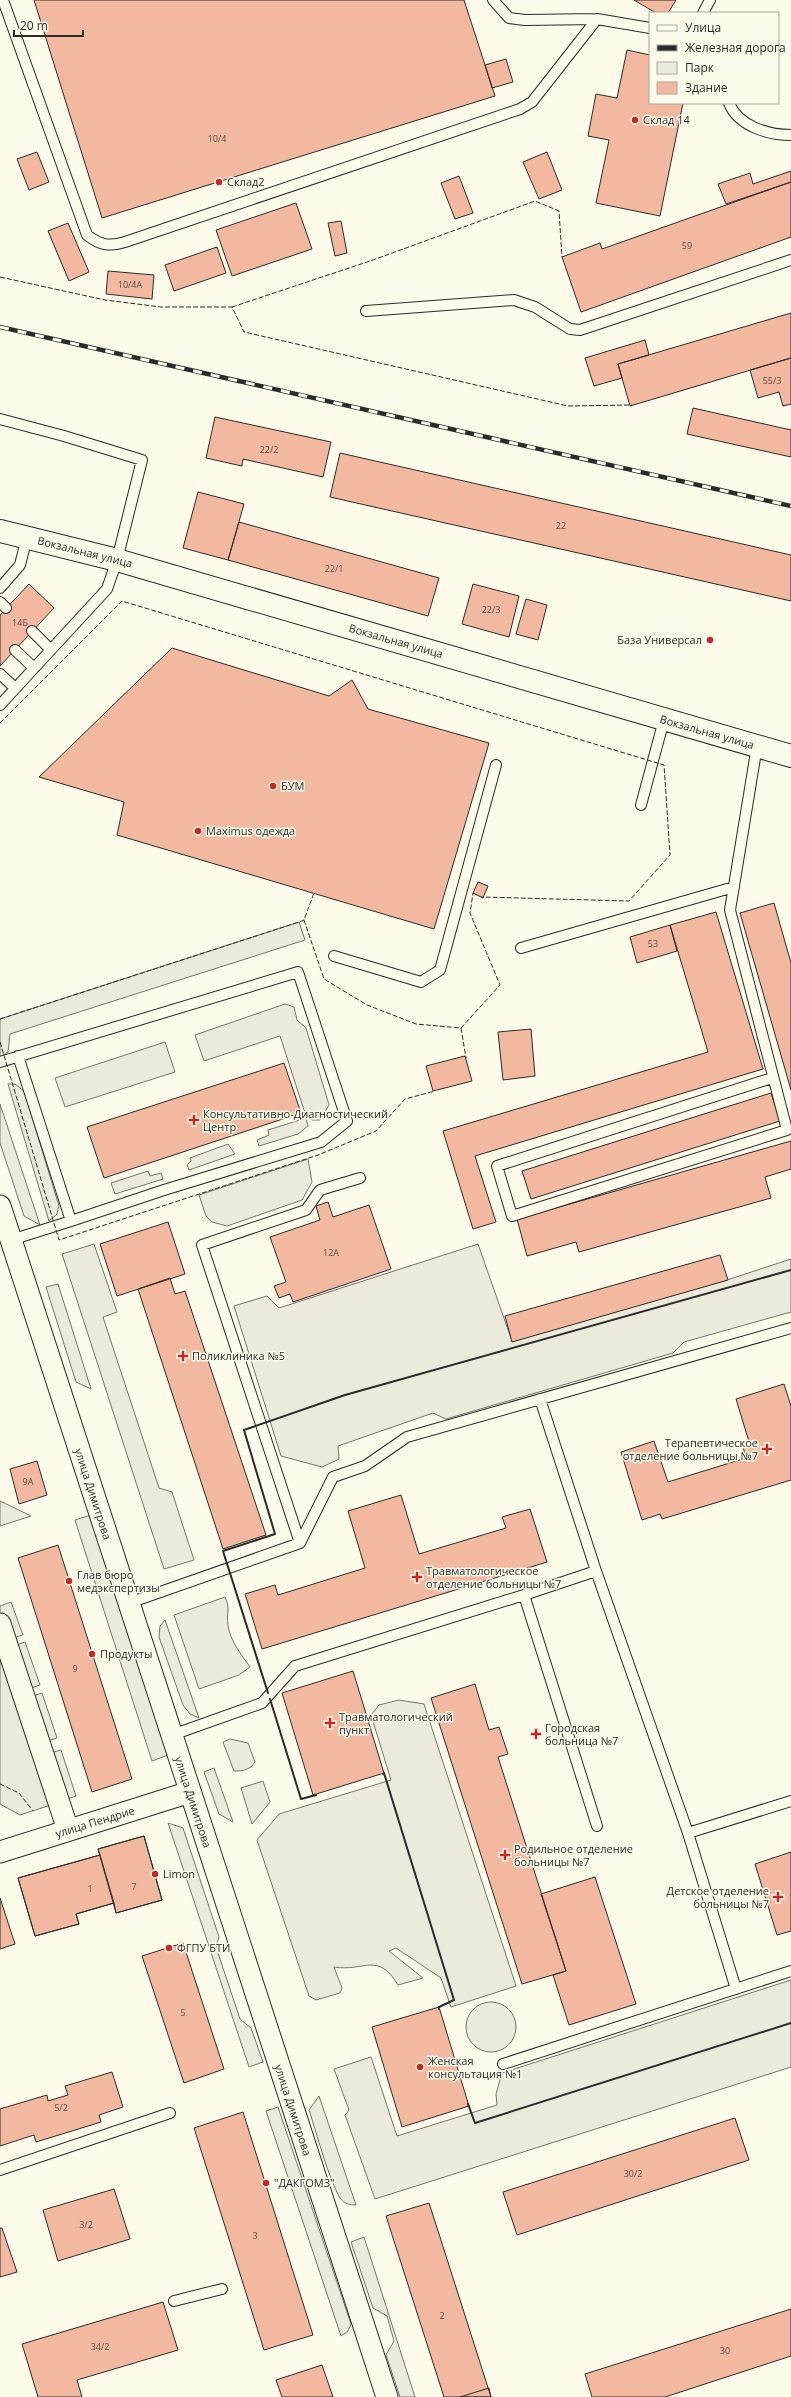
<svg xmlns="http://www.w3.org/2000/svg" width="791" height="2397" font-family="'Open Sans',sans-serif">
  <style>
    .green { fill: #ecebdb; stroke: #74746e }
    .building { fill: #f2b8a0; stroke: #2b2b2b }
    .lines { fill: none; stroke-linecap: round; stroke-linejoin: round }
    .service-casing { stroke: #2b2b2b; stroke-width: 12 }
    .minor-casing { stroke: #2b2b2b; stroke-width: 23 }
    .tertiary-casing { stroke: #2b2b2b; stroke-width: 24 }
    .service { stroke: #fdfbea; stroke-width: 10 }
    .minor { stroke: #fdfbea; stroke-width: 21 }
    .tertiary { stroke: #fdfbea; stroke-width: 22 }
    .rail-casing { stroke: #2b2b2b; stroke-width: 4.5 }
    .rail { stroke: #fdfbea; stroke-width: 3; stroke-dasharray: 9; stroke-linecap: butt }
    .fence { stroke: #2b2b2b; stroke-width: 1; stroke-dasharray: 5 2; stroke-linecap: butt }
    .wall { stroke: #2b2b2b; stroke-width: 2 }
    .poi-dot { fill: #c62828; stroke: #fdfbea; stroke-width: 1.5 }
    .labels { text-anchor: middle; stroke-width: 3; stroke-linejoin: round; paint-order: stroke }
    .number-label { font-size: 9px; fill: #5d4e48 }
    .poi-label { font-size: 11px; fill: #2b2b2b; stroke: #fdfbea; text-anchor: start }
    .street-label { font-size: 11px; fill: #2b2b2b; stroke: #fdfbea }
  </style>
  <rect width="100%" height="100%" fill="#fdfbea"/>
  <path class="green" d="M299,922L305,940L10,1034L8,1052L0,1057V1019Z
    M285,1004L294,1007L297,1020L306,1028L329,1105L320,1120H312L304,1110L280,1036L204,1061L195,1035Z
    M165,1042L175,1072L65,1107L55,1078Z
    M8,1084H15L24,1091L59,1206L57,1214L49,1221Z
    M0,1104L40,1225L24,1216L0,1143Z
    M306,1118L308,1126L298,1134L259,1146L257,1140L269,1135L268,1130Z
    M228,1144L235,1154L189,1170L187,1165L191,1161L190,1158Z
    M308,1159L312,1182L302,1200L227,1226L212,1222L206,1216L199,1195Z
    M148,1171L150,1176L161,1173L163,1179L115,1194L111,1183Z
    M94,1244L117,1312L103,1317L159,1488L172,1492L194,1560L164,1569L62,1254Z
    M478,1244L512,1341L727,1280L791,1259V1312L684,1342L673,1353L446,1419L433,1413L338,1446L339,1459L322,1467L281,1456L234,1306L267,1296L279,1308Z
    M58,1284L91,1389L76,1382L46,1287Z
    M0,1501L31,1516L0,1526Z
    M91,1515L168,1755L152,1761L75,1520Z
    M225,1597C231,1610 226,1612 228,1625C230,1641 241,1654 250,1667L239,1675L199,1689L174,1615Z
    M11,1602L23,1635L9,1639L0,1615V1606Z
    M165,1620L199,1718L190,1714L183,1705L159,1637L160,1626Z
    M25,1642L40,1685L25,1690L10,1647Z
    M0,1645L54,1804L20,1815L0,1804Z
    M42,1693L57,1738L42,1743L27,1698Z
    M399,1700L424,1704L516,1986L451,2007L441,1978L396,1948L389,1951L423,1978L398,1985C378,1951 364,1972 334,1967L342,1988L340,1993L316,2000L309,1996L257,1840L279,1814L391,1780L371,1715L379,1705Z
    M230,1739L248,1743L255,1762C250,1770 243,1771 234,1771L223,1742Z
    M61,1750L76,1796L62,1801L47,1754Z
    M214,1768L233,1822L219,1814L204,1772Z
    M263,1781L270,1802L252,1824L241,1788Z
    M168,1823L183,1828L219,1937L216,1947L240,2019L251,2028L263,2062L249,2067Z
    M791,1980V2067L375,2199L345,2115L349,2110L334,2069L371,2057L397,2136L497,2105L496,2094L502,2073Z
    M466 2027a25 25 0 1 1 50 0a25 25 0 1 1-50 0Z
    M319,2096L356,2205C350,2205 344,2204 340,2198C328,2177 317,2134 309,2110Z
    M278,2107L351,2324L348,2331L341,2336L266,2111Z
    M364,2237L415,2397H400L386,2355L394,2341L387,2316L373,2308L351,2242Z"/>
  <path class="building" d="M34,0H464L495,96L102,218Z
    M634,0H676L668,13H656Z
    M627,50L650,55V103H683L660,216L596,203L609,140L588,136L596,94L617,98Z
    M506,59L513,82L492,88L485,65Z
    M37,152L49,182L29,190L17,159Z
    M547,152L562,190L539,199L523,162Z
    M791,171V182L726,204L718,184L750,173L753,184Z
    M459,176L473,213L455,219L441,183Z
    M791,182V237L581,312L562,257L600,243L602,249Z
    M296,203L312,249L232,276L216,230Z
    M341,221L347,253L335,256L328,223Z
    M68,223L89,272L69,281L48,231Z
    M217,247L226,273L174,291L165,265Z
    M108,271L154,275L152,299L106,294Z
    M791,313V358L630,406L618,364Z
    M645,340L649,355L618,364L622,378L594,386L585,358Z
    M791,358V404L783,406L779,392L758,398L750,370Z
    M693,408L791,430V457L687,434Z
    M215,417L331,442L323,477L243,459L242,466L206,458Z
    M340,453L791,555V601L330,497Z
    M198,492L244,504L228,560L183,548Z
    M239,522L439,578L428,616L228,560Z
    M29,584L54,608L0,666V615Z
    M473,584L519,596L509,637L462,624Z
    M526,599L547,605L538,640L516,634Z
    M172,648L329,696L352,680L368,709L489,743L434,929L117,835L124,802L39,777Z
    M478,882L488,886L483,898L473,893Z
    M774,903L791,963V1090L740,913Z
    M716,912L763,1069L475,1156L496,1222L473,1229L443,1131L708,1052L670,925Z
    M670,925L677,951L637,963L630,937Z
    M531,1029L535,1076L503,1080L498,1032Z
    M465,1056L472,1081L433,1091L426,1066Z
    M284,1063L301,1113L104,1178L87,1127Z
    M771,1093L780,1121L531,1199L522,1171Z
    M791,1141V1169L765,1177L771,1198L579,1252L576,1242L527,1256L517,1219Z
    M328,1202L333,1217L369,1205L391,1269L293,1302L290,1294L279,1298L274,1286L286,1282L270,1237L320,1220L316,1206Z
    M168,1222L185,1274L117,1296L100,1244Z
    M720,1255L728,1280L512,1342L505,1316Z
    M170,1278L175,1294L185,1291L266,1535L223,1549L138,1289Z
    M784,1384L791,1406V1480L662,1519L660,1514L642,1520L621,1452L654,1441L668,1482L746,1458L743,1447L750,1445L736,1399Z
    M37,1461L47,1495L19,1504L10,1469Z
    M401,1495L419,1554L506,1528L502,1517L530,1509L547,1562L262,1649L245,1594L275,1585L278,1595L365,1568L348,1511Z
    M58,1545L132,1779L92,1792L18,1558Z
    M353,1671L384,1773L313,1795L282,1693Z
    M475,1684L489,1730L499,1727L508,1754L498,1757L566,1971L522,1984L431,1698Z
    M144,1836L162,1900L116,1913L98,1849Z
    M144,1836L162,1900L116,1913L114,1903L76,1914L79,1924L35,1936L18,1878L100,1855L98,1849Z
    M791,1852V1931L777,1935L755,1864Z
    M100,1855L114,1903L76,1914L79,1924L35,1936L18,1878Z
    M595,1877L636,2004L569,2025L553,1975L566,1971L541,1894Z
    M0,1898L15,1944L0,1949Z
    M183,1943L224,2069L184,2083L142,1956Z
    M439,2007L469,2106L402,2127L372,2027Z
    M112,2072L123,2107L99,2115L101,2122L36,2142L34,2135L0,2146V2109L47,2095L48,2101L68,2095L65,2086Z
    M243,2112L313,2335L264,2350L194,2128Z
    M735,2118L749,2160L517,2235L503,2192Z
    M114,2189L130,2239L58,2261L43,2210Z
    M429,2203L439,2234L491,2397H444L386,2216Z
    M0,2228H2L17,2272L0,2277Z
    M163,2302L178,2350L77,2380L82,2397H38L22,2344Z
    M791,2309V2356L665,2397H592L585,2374Z
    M322,2365L333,2397H282L276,2380Z
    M489,2388L491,2397H460Z"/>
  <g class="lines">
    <g class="service-casing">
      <path id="service" d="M3,0L87,235C100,245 109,247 125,242L520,109L532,102L597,19L650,28
        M493,0L509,18L525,20L597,19
        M703,13L710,0
        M729,103C738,126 768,135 791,135
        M366,311L514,300L535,307L570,329L580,330L791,260
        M0,419L64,436L142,460L117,560L107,589L0,705
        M0,588L20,565L27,537
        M0,602L6,608
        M32,631L51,650
        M15,650L34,668
        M0,674L15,688
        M757,746L730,910L787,1130L512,1216L497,1166L772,1078
        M641,805L664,720
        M521,948L734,887
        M334,956L421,982L440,970L496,765
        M0,1062L298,972L347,1121L321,1142L164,1190L71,1221L18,1056
        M11,1240L71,1221
        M540,1399L596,1571L688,1833L791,1801
        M300,1543L202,1245L306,1210L320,1190L360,1178
        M596,1571L524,1595L597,1826
        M129,1603L300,1543L333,1477L365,1466L407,1437L791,1328
        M172,1735L262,1703L295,1666L524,1595
        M688,1833L736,1989
        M503,2064L791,1971
        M0,2170L170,2113
        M174,2301L222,2289"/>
    </g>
    <g class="minor-casing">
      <path id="minor" d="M0,1206L387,2397
        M0,1624L68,1830
        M0,1852L190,1792"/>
    </g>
    <g class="tertiary-casing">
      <path id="tertiary" d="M0,531L117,560L791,756"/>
    </g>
    <use href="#service" class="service"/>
    <use href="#minor" class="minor"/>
    <use href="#tertiary" class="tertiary"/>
    <g class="rail-casing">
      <path id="rail" d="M0,327L791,506"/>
    </g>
    <use href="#rail" class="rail"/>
    <path class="fence" d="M0,277L105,300L161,307H232L244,332L568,406L632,405
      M232,307L373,260L535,201L559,211L562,257
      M0,723L122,601L664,765L670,855L629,901L481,897
      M304,920L324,979L367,1005L416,1024L461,1028L500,985L470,913L473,893L475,894
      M0,1019L299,922L304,920L314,893
      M461,1028L466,1058
      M0,1042L59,1240L318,1155L376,1131L405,1099L435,1091
      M0,1784L19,1793L33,1811"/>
    <path class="wall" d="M268,1693L223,1551L275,1534L244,1430L345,1395L791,1270
      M270,1699L301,1799L316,1795
      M383,1774L384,1773L454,2000L439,2007V2009
      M468,2104L475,2123L791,2023"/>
  </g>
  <g class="poi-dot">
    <circle cx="635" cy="120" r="4"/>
    <circle cx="219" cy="182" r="4"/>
    <circle cx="710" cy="640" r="4"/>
    <circle cx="273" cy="786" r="4"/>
    <circle cx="198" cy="831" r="4"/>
    <path d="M192 1114h4v4h4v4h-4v4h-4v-4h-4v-4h4z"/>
    <path d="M181 1350h4v4h4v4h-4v4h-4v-4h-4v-4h4z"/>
    <path d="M765 1443h4v4h4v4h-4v4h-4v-4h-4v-4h4z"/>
    <path d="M415 1571h4v4h4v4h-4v4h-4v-4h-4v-4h4z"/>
    <circle cx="69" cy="1581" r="4"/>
    <circle cx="92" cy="1654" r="4"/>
    <path d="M328 1717h4v4h4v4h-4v4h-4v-4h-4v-4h4z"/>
    <path d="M534 1728h4v4h4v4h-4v4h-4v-4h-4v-4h4z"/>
    <path d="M503 1849h4v4h4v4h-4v4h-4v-4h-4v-4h4z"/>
    <circle cx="155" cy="1874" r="4"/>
    <path d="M776 1891h4v4h4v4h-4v4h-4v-4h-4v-4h4z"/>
    <circle cx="169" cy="1948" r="4"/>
    <circle cx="420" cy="2067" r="4"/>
    <circle cx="266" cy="2183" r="4"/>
  </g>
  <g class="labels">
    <g class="number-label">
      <text x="217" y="142">10/4</text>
      <text x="687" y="249">59</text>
      <text x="130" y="288">10/4А</text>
      <text x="772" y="384">55/3</text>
      <text x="269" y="453">22/2</text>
      <text x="561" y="529">22</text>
      <text x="334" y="572">22/1</text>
      <text x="491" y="613">22/3</text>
      <text x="20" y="626">14Б</text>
      <text x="653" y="947">53</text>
      <text x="331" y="1256">12А</text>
      <text x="28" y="1485">9А</text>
      <text x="75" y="1672">9</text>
      <text x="134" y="1890">7</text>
      <text x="90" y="1892">1</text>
      <text x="183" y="2016">5</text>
      <text x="61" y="2111">5/2</text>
      <text x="633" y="2177">30/2</text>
      <text x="86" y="2228">3/2</text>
      <text x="255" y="2239">3</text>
      <text x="442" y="2319">2</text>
      <text x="100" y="2350">34/2</text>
      <text x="725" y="2354">30</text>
    </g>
    <g class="poi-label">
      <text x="643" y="124">Склад 14</text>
      <text x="227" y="186">Склад2</text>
      <text x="702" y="644" text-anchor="end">База Универсал</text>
      <text x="281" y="790">БУМ</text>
      <text x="206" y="835">Maximus одежда</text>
      <text x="203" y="1118">Консультативно-Диагностический<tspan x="203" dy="13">Центр</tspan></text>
      <text x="192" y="1360">Поликлиника №5</text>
      <text x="758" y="1447" text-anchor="end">Терапевтическое<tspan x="758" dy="13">отделение больницы №7</tspan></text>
      <text x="426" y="1575">Травматологическое<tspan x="426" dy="13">отделение больницы №7</tspan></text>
      <text x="77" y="1579">Глав бюро<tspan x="77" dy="13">медэкспертизы</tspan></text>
      <text x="100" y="1658">Продукты</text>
      <text x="339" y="1721">Травматологический<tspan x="339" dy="13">пункт</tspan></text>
      <text x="545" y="1732">Городская<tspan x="545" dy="13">больница №7</tspan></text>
      <text x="514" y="1853">Родильное отделение<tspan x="514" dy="13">больницы №7</tspan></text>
      <text x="163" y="1878">Limon</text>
      <text x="769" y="1895" text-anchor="end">Детское отделение<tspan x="769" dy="13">больницы №7</tspan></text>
      <text x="177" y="1952">ФГПУ БТИ</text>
      <text x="428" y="2065">Женская<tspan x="428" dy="13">консультация №1</tspan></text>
      <text x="274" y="2187">"ДАКГОМЗ"</text>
    </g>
    <g class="street-label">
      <text transform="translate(85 552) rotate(14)" y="4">Вокзальная улица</text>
      <text transform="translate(396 641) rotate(16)" y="4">Вокзальная улица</text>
      <text transform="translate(707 732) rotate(16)" y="4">Вокзальная улица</text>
      <text transform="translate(93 1494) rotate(72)" y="4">улица Димитрова</text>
      <text transform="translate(193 1802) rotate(72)" y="4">улица Димитрова</text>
      <text transform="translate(95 1822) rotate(-17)" y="4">улица Пендрие</text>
      <text transform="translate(293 2110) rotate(72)" y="4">улица Димитрова</text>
    </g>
  </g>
  <rect x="649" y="12" width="130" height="92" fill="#fdfbea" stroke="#a9a89e"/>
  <rect x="657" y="25" width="20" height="6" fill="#fdfbea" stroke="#a9a89e"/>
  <text x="685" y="32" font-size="12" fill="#2b2b2b">Улица</text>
  <rect x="657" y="45" width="20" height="6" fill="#2b2b2b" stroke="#a9a89e"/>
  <text x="685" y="52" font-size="12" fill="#2b2b2b">Железная дорога</text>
  <rect x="657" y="62" width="20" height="12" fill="#ecebdb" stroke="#a9a89e"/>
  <text x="685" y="72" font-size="12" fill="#2b2b2b">Парк</text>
  <rect x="657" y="82" width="20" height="12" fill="#f2b8a0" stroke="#a9a89e"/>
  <text x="685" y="92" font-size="12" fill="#2b2b2b">Здание</text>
  <path d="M14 30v6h69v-6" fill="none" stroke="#2b2b2b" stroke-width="2"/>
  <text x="20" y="30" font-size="12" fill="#2b2b2b" stroke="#fdfbea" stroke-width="3" paint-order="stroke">20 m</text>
</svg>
